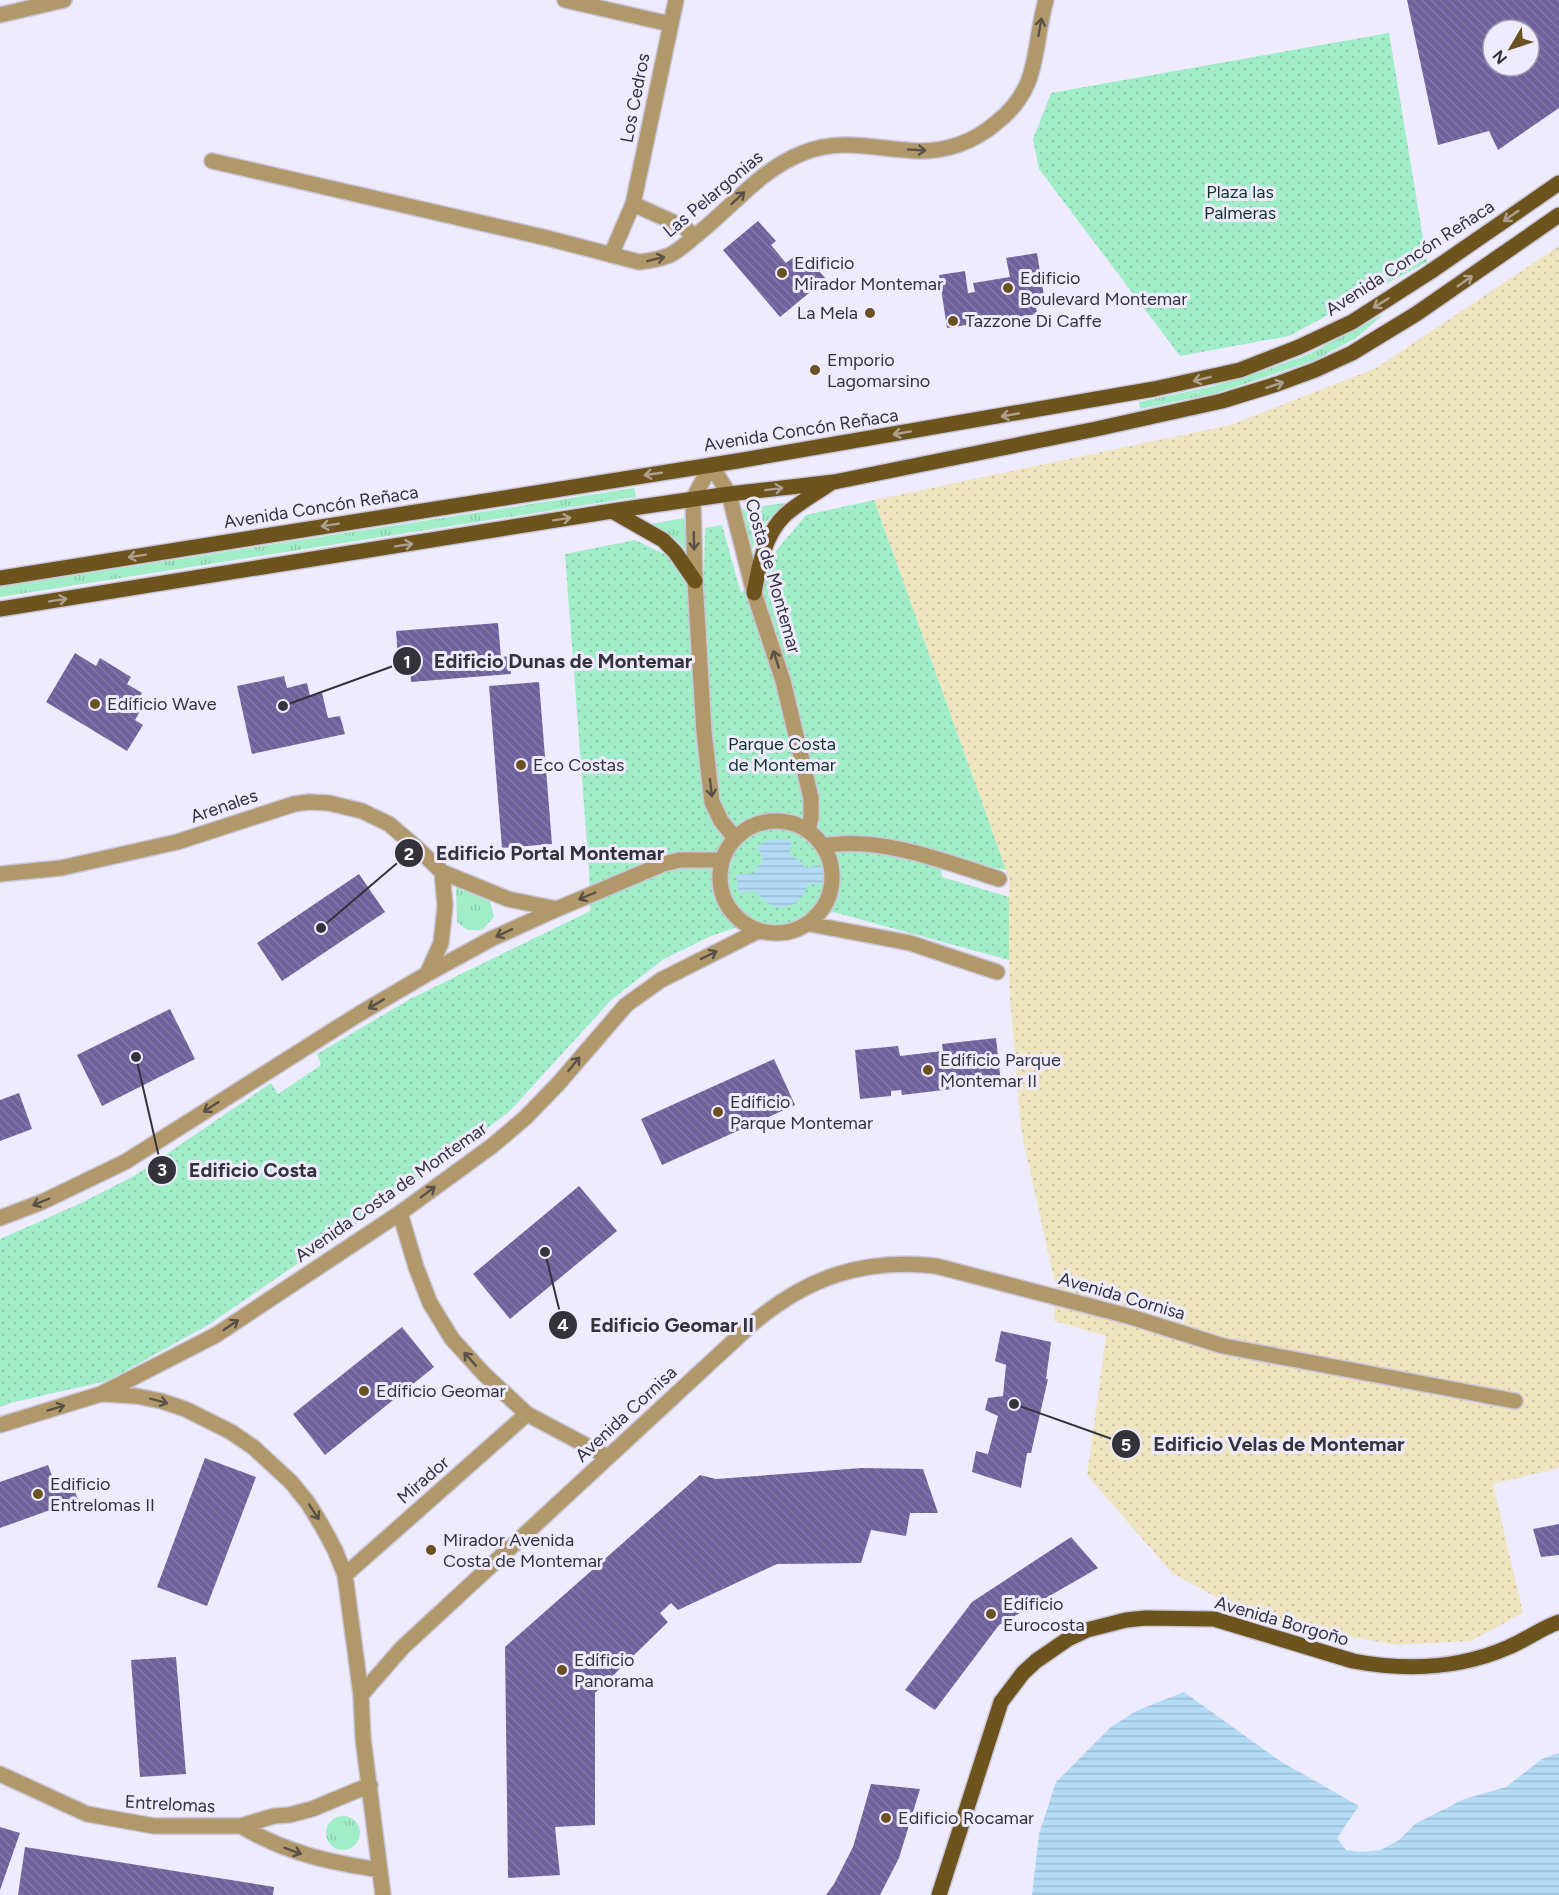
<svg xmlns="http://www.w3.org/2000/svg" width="1559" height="1895" font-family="Figtree,sans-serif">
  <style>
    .grass { fill: url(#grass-tufts) }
    .sand { fill: url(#sand-dots) }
    .park { fill: url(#park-dots) }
    .water { fill: url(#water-rules) }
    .building { fill: url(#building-back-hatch); fill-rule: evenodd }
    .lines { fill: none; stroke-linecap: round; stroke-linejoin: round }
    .minor-casing { stroke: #c9c6d8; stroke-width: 18 }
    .major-casing { stroke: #c9c6d8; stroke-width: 18 }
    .minor { stroke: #b0986a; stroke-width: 15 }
    .major { stroke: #6d541f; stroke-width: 15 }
    .oneway { stroke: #595148 }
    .oneway2 { stroke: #aea08f }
    .poi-dot { fill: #6a5122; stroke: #eeebff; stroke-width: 2 }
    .labels { text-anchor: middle; stroke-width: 6; stroke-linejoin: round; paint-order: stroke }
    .street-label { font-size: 18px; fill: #34333a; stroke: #eeebff }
    .park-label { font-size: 18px; fill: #123426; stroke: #eeebff }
    .poi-label { font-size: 18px; fill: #34333a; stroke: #eeebff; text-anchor: start }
    .leader { fill: none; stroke: #34333a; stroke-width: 2 }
    .callout-dot { fill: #34333a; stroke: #eeebff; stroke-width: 2 }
    .mark-label { font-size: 18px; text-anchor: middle; font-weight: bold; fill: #fff }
    .callout-label { font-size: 20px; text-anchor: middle; font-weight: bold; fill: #34333a; stroke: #eeebff; stroke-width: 6; stroke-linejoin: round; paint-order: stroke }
  </style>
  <defs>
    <pattern id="grass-tufts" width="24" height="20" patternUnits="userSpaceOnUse" patternTransform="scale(1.5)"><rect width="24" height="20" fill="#a1edc8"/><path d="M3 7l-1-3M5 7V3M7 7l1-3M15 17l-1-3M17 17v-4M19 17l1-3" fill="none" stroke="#8bccad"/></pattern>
    <pattern id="sand-dots" width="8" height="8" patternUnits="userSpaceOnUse" patternTransform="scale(1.5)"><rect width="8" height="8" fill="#eee4bf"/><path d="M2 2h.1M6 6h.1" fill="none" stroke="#cdc4a5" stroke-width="1.8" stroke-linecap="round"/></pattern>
    <pattern id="park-dots" width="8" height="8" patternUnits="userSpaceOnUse" patternTransform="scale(1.5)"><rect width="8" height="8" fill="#a1edc8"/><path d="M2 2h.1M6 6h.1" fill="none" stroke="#8bccad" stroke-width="1.8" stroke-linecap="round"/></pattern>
    <pattern id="water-rules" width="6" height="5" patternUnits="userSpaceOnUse" patternTransform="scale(1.5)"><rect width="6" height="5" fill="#b4dbf5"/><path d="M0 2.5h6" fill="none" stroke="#9bbcd3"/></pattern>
    <pattern id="building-back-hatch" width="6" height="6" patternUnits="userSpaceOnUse" patternTransform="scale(1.5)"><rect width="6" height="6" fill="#6f619c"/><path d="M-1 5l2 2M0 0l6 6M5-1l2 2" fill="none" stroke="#8479a6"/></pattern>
  </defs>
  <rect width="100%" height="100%" fill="#eeebff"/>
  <path class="grass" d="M1384,314L1356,338L1313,361L1217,393L1140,409L1139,402L1214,386L1266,370L1309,354Z
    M634,488L636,497L0,597V587Z
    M785,503L764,524L750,553L740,509Z
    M690,517L691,557L678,541L650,524Z
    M456,887L490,901L494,917L482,930H467L457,922Z
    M326 1833a17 17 0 1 1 34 0a17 17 0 1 1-34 0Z"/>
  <path class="sand" d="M1559,246V1468L1493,1484L1523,1613L1471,1641L1398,1645L1261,1622L1172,1573L1087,1475L1106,1336L1054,1321L1055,1284L1021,1130L1009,986V879L874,500L1230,425L1376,368Z"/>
  <path class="park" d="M1389,33L1427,262L1289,336L1180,356L1039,169L1033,139L1051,93Z
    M874,500L1006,870L939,856L942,877L1009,897V960L833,912L782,928L756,921L711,936L664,959L611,1000L510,1111L407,1189L208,1325L107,1381L14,1402L0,1407V1239L81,1203L134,1176L271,1083L278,1094L321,1065L317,1054L410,999L590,911L589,871L565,554L635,540L704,573L705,528L722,525L741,593L806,515Z"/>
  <path class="water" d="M778,839L791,840L789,854L801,862L805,868L820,865L823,870L824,883L808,885C798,912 772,915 756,891L740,893L737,887V875L754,873L763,859L757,846L767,841Z
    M1184,1692L1280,1761L1359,1806L1337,1838L1346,1850L1362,1852L1381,1850L1399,1840L1415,1824L1464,1799L1506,1787L1542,1759L1559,1753V1895H1032L1039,1834L1056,1782L1111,1727L1136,1711Z"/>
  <path class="building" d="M1407,0H1559V108L1498,150L1489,131L1438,145ZM1493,30H1529V66H1493Z
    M758,221L776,241L771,245L786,263L796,255L805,267L811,262L826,279L780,317L723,250Z
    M1037,253L1044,296L1035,297L1037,314L947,328L939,275L965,271L968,293L975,292L973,283L1010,277L1006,258Z
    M498,623L501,657L510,656L511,674L411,682L409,656L398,657L396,631Z
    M75,653L96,666L100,658L131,677L127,684L142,693L136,702L143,706L135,720L143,725L127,751L46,702Z
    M284,676L287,688L307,683L310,696L322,693L328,718L340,716L345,734L252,754L237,686Z
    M539,682L552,844L502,848L489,686Z
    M359,874L385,912L282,981L257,943Z
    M170,1009L195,1059L102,1106L77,1055Z
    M996,1038L1001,1083L960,1088L959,1083L951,1084L952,1089L902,1095L901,1090L891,1091V1096L860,1099L855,1050L898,1046L900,1056L943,1051L942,1044Z
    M774,1059L795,1105L662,1165L641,1119Z
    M19,1093L32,1129L0,1141V1100Z
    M579,1186L617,1231L510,1319L473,1274Z
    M402,1327L434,1367L325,1455L293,1414Z
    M1001,1331L1051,1342L1046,1379H1048L1031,1453H1027L1021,1488L972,1472L976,1451L988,1454L998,1416L985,1410L988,1398L1003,1396L1006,1365L995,1361Z
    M205,1458L256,1477L207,1606L157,1587Z
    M48,1465L57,1489L72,1484L78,1500L0,1528V1482Z
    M862,1468L923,1469L938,1513H910L906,1536L871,1530L861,1563L777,1564L678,1610L671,1603L660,1613L668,1622L595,1693V1825L555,1827L560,1875L508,1878L505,1647L700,1475L716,1479Z
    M1559,1524V1555L1541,1557L1533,1529Z
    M1071,1537L1098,1568L999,1625L935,1710L905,1690L972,1602Z
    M176,1657L186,1774L140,1777L131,1660Z
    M871,1784L920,1789L899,1858L880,1895H826L834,1884L853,1847Z
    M0,1827L20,1833L0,1890Z
    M25,1847L274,1887L273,1895H18Z"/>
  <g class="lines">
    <g class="minor-casing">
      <path id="minor" d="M565,0L670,24
        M0,15L64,0
        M212,161L547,238L639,262C649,261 660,259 670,255C680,250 690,240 699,233C733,206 761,169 803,153C842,137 880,150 920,151C948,151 975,141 996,123C1042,87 1032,49 1046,0
        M633,204L684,227L694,237
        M611,255L633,204L676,0
        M711,465L693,499L695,581L704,732L712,802L721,821L735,838
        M711,465L729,494L754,593L783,681L811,798V818L808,830
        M720 877a56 56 0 1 1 112 0a56 56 0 1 1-112 0Z
        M823,846C878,835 947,862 999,879
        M0,874L61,868L177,842L294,804L309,802L329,803L362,811L389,824L417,848L442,872L508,899L557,909
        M810,924L910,943L997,972
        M427,974L441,943L445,906L442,872
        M400,1213L416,1267L430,1303L452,1339L484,1374L527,1414L608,1457
        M0,1218L42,1202L125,1162L359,1014L427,974L491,939L557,909L663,864L680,860H722
        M102,1394L136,1396L161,1401L185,1409L231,1432L253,1447L291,1482L308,1503L322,1526L335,1550L345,1575L361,1695L363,1738L383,1895
        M0,1425L101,1394L216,1335L400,1213L492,1146L525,1118L558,1084L626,1005L661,980L758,931
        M345,1575L527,1414
        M361,1695L402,1648L752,1324C807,1277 864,1258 936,1266L1128,1316L1223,1346L1515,1401
        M0,1774L87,1814L154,1826H241L274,1816L289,1815L312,1809L370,1785
        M241,1826C286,1853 328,1862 380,1870"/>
    </g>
    <g class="major-casing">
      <path id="major" d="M612,511L663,540L675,552L695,581
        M0,578L737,461L1154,389L1240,370L1299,347L1352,322L1430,272L1559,183
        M754,593C759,566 764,536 784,516C796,504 817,493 831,483
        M0,609L612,511L729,494L834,482L1096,429L1222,401L1277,384L1315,370L1352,353L1416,314L1559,215
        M939,1895L1001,1702L1023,1673L1036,1661L1068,1639L1087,1630L1126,1620L1146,1618L1214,1619L1353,1661C1406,1671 1459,1669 1509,1647C1526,1640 1541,1628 1559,1622"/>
    </g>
    <use href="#minor" class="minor"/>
    <use href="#major" class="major"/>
  </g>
  <defs><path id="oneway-shaft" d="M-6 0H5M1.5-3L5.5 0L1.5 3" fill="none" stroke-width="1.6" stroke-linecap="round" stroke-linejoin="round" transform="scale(1.5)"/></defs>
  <g class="oneway">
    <use href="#oneway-shaft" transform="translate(1040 27) rotate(-80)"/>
    <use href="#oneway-shaft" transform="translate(917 150) rotate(3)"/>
    <use href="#oneway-shaft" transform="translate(738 198) rotate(-43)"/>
    <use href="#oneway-shaft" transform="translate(656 259) rotate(-14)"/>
    <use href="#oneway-shaft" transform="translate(694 541) rotate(89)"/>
    <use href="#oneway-shaft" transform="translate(776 659) rotate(-108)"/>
    <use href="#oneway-shaft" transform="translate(711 788) rotate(83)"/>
    <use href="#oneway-shaft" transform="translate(587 896) rotate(157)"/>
    <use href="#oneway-shaft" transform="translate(504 933) rotate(155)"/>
    <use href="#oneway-shaft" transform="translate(709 955) rotate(-26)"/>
    <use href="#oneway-shaft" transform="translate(376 1004) rotate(149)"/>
    <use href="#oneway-shaft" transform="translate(574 1064) rotate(-51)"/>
    <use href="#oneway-shaft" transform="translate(211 1107) rotate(147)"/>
    <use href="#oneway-shaft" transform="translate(428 1192) rotate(-37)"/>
    <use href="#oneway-shaft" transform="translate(41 1202) rotate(157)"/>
    <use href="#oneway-shaft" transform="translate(231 1325) rotate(-34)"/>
    <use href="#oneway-shaft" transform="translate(470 1359) rotate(-132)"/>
    <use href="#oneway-shaft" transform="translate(159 1401) rotate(15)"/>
    <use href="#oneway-shaft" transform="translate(56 1408) rotate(-17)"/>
    <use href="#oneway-shaft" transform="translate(314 1512) rotate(57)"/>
    <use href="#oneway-shaft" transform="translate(293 1851) rotate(21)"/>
  </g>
  <g class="oneway2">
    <use href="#oneway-shaft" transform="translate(1511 216) rotate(145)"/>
    <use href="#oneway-shaft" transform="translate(1465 281) rotate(-35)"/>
    <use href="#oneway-shaft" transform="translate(1381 303) rotate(148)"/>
    <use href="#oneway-shaft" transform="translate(1202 379) rotate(166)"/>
    <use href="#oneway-shaft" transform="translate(1275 385) rotate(-18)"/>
    <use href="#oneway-shaft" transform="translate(1010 415) rotate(170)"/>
    <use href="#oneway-shaft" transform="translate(902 433) rotate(170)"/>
    <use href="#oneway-shaft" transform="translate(653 474) rotate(172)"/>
    <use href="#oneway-shaft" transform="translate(774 489) rotate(-7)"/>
    <use href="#oneway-shaft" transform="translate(562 519) rotate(-9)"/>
    <use href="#oneway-shaft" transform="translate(330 525) rotate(171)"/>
    <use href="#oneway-shaft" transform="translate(404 545) rotate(-9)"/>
    <use href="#oneway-shaft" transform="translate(137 556) rotate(171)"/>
    <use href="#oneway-shaft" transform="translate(58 600) rotate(-9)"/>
  </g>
  <g class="poi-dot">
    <circle cx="782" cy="273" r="6"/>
    <circle cx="1008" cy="288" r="6"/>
    <circle cx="870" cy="313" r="6"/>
    <circle cx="953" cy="321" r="6"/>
    <circle cx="815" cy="370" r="6"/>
    <circle cx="95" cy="704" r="6"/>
    <circle cx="521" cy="765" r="6"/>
    <circle cx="928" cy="1070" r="6"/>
    <circle cx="718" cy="1112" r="6"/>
    <circle cx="364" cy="1391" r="6"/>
    <circle cx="38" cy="1494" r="6"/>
    <circle cx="431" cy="1550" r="6"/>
    <circle cx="991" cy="1614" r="6"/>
    <circle cx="562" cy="1670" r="6"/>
    <circle cx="886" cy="1818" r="6"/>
  </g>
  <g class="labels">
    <g class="street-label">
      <text transform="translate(635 98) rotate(-79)" y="6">Los Cedros</text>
      <text transform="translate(713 194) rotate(-40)" y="6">Las Pelargonias</text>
      <text transform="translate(1410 258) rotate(-33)" y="6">Avenida Concón Reñaca</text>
      <text transform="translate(801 430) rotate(-9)" y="6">Avenida Concón Reñaca</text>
      <text transform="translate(321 507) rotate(-9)" y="6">Avenida Concón Reñaca</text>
      <text transform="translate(773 576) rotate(74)" y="6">Costa de Montemar</text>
      <text transform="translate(224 806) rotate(-19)" y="6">Arenales</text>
      <text transform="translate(391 1192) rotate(-35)" y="6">Avenida Costa de Montemar</text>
      <text transform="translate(1122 1296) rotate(16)" y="6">Avenida Cornisa</text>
      <text transform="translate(626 1414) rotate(-43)" y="6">Avenida Cornisa</text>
      <text transform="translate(423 1480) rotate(-41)" y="6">Mirador</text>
      <text transform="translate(1282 1621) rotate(16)" y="6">Avenida Borgoño</text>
      <text transform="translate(170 1804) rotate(3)" y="6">Entrelomas</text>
    </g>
    <g class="park-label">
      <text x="1240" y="198">Plaza las<tspan x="1240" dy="21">Palmeras</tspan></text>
      <text x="782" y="750">Parque Costa<tspan x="782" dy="21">de Montemar</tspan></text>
    </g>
    <g class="poi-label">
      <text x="794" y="269">Edificio<tspan x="794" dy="21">Mirador Montemar</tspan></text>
      <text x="1020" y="284">Edificio<tspan x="1020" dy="21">Boulevard Montemar</tspan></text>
      <text x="858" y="319" text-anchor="end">La Mela</text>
      <text x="965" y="327">Tazzone Di Caffe</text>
      <text x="827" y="366">Emporio<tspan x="827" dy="21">Lagomarsino</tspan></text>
      <text x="107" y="710">Edificio Wave</text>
      <text x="533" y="771">Eco Costas</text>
      <text x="940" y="1066">Edificio Parque<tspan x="940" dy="21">Montemar II</tspan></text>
      <text x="730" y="1108">Edificio<tspan x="730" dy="21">Parque Montemar</tspan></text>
      <text x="376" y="1397">Edificio Geomar</text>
      <text x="50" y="1490">Edificio<tspan x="50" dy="21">Entrelomas II</tspan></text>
      <text x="443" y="1546">Mirador Avenida<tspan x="443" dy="21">Costa de Montemar</tspan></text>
      <text x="1003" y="1610">Edificio<tspan x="1003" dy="21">Eurocosta</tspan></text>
      <text x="574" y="1666">Edificio<tspan x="574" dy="21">Panorama</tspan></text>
      <text x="898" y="1824">Edificio Rocamar</text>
    </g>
  </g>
  <path class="leader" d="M283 706L407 661M321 928L409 853M136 1057L162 1170M545 1252L563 1325M1014 1404L1126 1444"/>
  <g class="callout-dot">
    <circle cx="283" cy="706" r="6"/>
    <circle cx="321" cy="928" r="6"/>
    <circle cx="136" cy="1057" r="6"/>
    <circle cx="545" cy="1252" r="6"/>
    <circle cx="1014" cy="1404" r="6"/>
    <circle cx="407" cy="661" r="15"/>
    <circle cx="409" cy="853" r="15"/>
    <circle cx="162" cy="1170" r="15"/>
    <circle cx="563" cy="1325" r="15"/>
    <circle cx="1126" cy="1444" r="15"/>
  </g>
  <g class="mark-label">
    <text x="407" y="668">1</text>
    <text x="409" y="860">2</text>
    <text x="162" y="1176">3</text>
    <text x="563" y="1331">4</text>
    <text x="1126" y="1451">5</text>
  </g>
  <g class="callout-label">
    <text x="563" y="668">Edificio Dunas de Montemar</text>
    <text x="550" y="860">Edificio Portal Montemar</text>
    <text x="253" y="1177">Edificio Costa</text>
    <text x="672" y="1332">Edificio Geomar II</text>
    <text x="1279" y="1451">Edificio Velas de Montemar</text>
  </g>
  <g transform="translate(1511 48) rotate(231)"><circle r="28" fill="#eeebff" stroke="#a4a1b0" stroke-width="1.5"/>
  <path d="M0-4.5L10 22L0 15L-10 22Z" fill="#6a5122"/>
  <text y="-9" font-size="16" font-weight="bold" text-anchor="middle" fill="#34333a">N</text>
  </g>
</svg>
